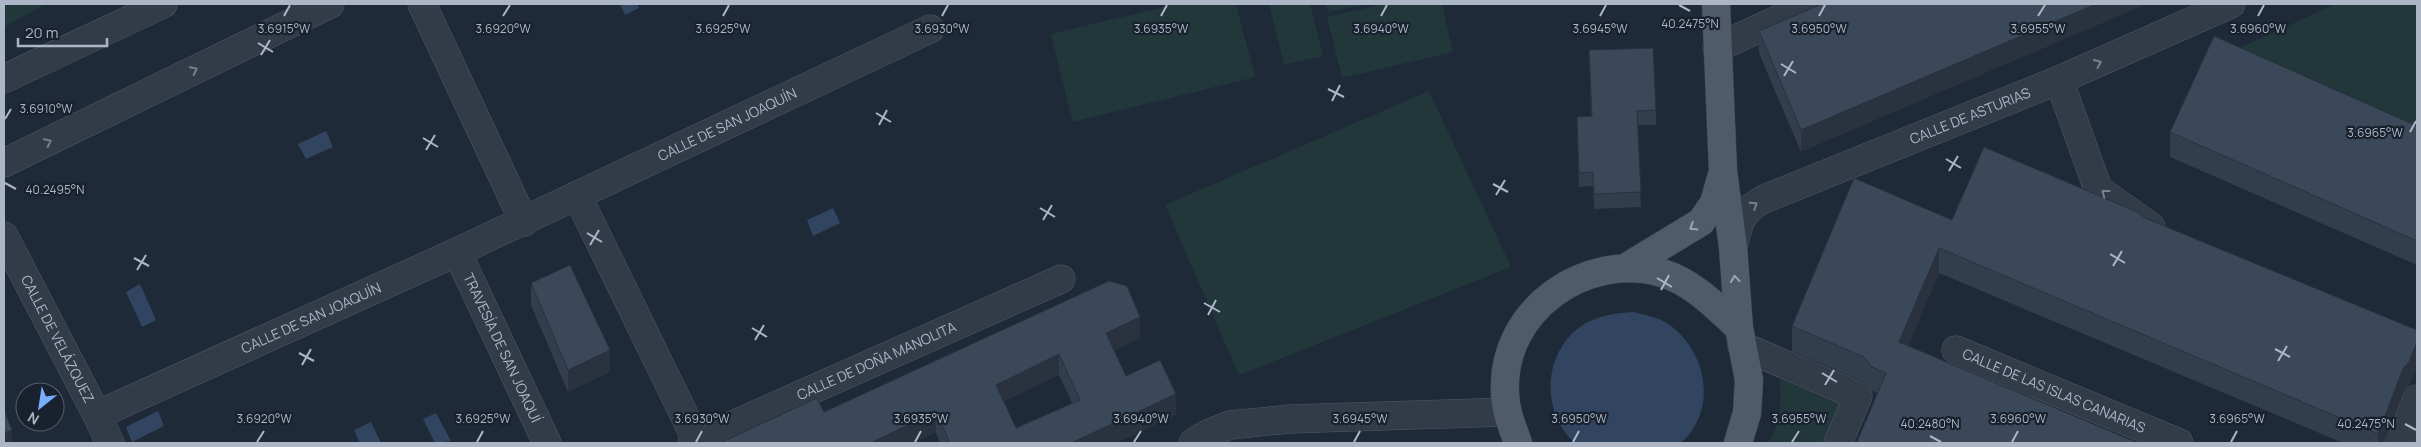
<svg xmlns="http://www.w3.org/2000/svg" width="2421" height="447" font-family="Manrope,sans-serif">
  <style>
    .green { fill: #21373a }
    .water { fill: #314561 }
    .lines { fill: none; stroke-linecap: round; stroke-linejoin: round }
    .minor-casing { stroke: #505967; stroke-width: 29 }
    .major-casing { stroke: #3c4553; stroke-width: 29 }
    .minor { stroke: #323c49; stroke-width: 28 }
    .major { stroke: #505b69; stroke-width: 28 }
    .wall { fill: #323e4d; fill-rule: evenodd }
    .shaded-wall { fill: #29323e }
    .building { fill: #3a4859; stroke: #29323e; fill-rule: evenodd }
    .oneway { stroke: #767f8e }
    .oneway2 { stroke: #9aa4b3 }
    .ticks { fill: none; stroke: #adb6c6; stroke-width: 2 }
    .labels { text-anchor: middle; stroke-width: 4.5; stroke-linejoin: round; paint-order: stroke }
    .street-label { font-size: 14px; fill: #adb6c6; stroke: #18212d }
    .ticks-label { font-size: 12px; text-anchor: middle; fill: #adb6c6; stroke: #18212d; stroke-width: 4.5; stroke-linejoin: round; paint-order: stroke }
  </style>
  <rect width="100%" height="100%" fill="#1f2a39"/>
  <path class="green" d="M4,4H46L4,27Z
    M1177,4H1236L1255,77L1073,122L1051,34Z
    M1269,4H1310L1323,56L1284,65Z
    M1326,4H1366L1328,12Z
    M1384,4H1442L1453,52L1342,78L1327,17Z
    M2335,4H2417V151L2214,60Z
    M1429,91L1511,267L1239,375L1165,205Z
    M1777,355L1869,394L1848,443H1768C1785,416 1781,386 1777,355Z"/>
  <path class="water" d="M620,4H637L639,8L625,15Z
    M326,131L333,147L306,159L298,144Z
    M833,208L840,223L813,236L807,220Z
    M140,284L156,320L142,327L126,292Z
    M1634,312C1644,315 1658,317 1667,323C1700,345 1716,393 1693,429C1690,434 1685,439 1681,443H1575C1539,412 1543,348 1586,323C1602,315 1616,313 1634,312Z
    M158,411L164,426L132,442L126,427Z
    M436,413L451,441L435,443L423,419Z
    M371,422L381,443H360L354,430Z"/>
  <g class="lines">
    <g class="minor-casing">
      <g id="minor">
        <path d="M422,4L524,222"/>
        <path d="M1717,48L1811,4"/>
        <path d="M4,79L163,4"/>
        <path d="M2059,80L2098,189L2151,227"/>
        <path d="M4,163L330,4"/>
        <path d="M577,195L697,441"/>
        <path id="s1" d="M4,236L97,415L110,443"/>
        <path id="s2" d="M1733,247C1739,222 1741,211 1764,199L2059,80L2231,4"/>
        <path id="s3" d="M457,252L547,443"/>
        <path d="M1742,346L1858,396L1838,443"/>
        <path id="s4" d="M1956,350L2179,443"/>
        <path id="s5" d="M97,415L457,252L930,29"/>
        <path id="s6" d="M692,443L1061,279"/>
        <path d="M1193,443L1205,435L1230,425L1290,419L1507,412"/>
        <path d="M2399,443L2417,399"/>
      </g>
    </g>
    <g class="major-casing">
      <path id="major" d="M1716,4L1723,171L1733,247L1739,328L1749,380L1747,413L1738,443
        M1625,268L1701,222L1714,203L1721,178
        M1518,443C1512,426 1505,410 1505,392C1501,310 1586,251 1662,273C1693,282 1716,307 1739,328"/>
    </g>
    <use href="#minor" class="minor"/>
    <use href="#major" class="major"/>
  </g>
  <path class="wall" d="M1822,4L1801,152L1759,53V31Z
    M1589,50L1656,110V125H1637L1641,207L1594,209L1593,186L1579,187L1577,117L1591,116Z
    M2417,126V265L2170,157V132Z
    M2147,219L2409,386L2403,393L2384,443H2343L1939,273L1908,346L2138,443H1857L1878,393L1872,391L1864,382L1792,351V326L1952,220Z
    M1109,281L1140,338L1114,350L1126,376L1176,415L1116,443H940L936,433L824,412ZM1059,375L1072,403L1016,428L1004,401Z
    M531,283L610,372L568,392L531,305Z"/>
  <path class="shaded-wall" d="M2096,4H2147L1801,152V130Z
    M1939,248V273L1899,367V342Z
    M1140,317V338L1106,354V333Z
    M2417,342V367L2409,386L2403,393L2384,443H2378V434L2403,369Z
    M610,350V372L568,392V370Z
    M1059,354V375L996,405V385Z
    M1176,394V415L1116,443H1071Z
    M936,412V433L914,443H870Z
    M12,430V443H4V433Z"/>
  <path class="building" d="M1822,4H2096L1801,130L1759,31Z
    M2214,36L2417,126V241L2170,132Z
    M1653,48L1656,110L1637,111L1641,192L1594,194L1593,172L1579,173L1577,117L1592,116L1589,50Z
    M1984,147L2135,211L2147,219L2417,330V342L2409,362L2403,369L2378,434L1939,248L1899,342L2138,443H1861L1857,442L1886,373L1872,367L1864,357L1792,326L1854,178L1952,220Z
    M570,265L610,350L568,370L531,283Z
    M1109,281L1127,286L1140,317L1106,333L1126,376L1160,360L1176,394L1071,443H950L936,412L870,443H720L817,398L824,412ZM1059,354L1080,400L1016,428L996,385Z
    M4,410L12,430L4,433Z"/>
  <defs><path id="oneway-chevron" d="M-2-3.5L2.5 0L-2 3.5" fill="none" stroke-width="1.6" stroke-linecap="round" stroke-linejoin="round" transform="scale(1.25)"/></defs>
  <g class="oneway">
    <use href="#oneway-chevron" transform="translate(2098 63) rotate(-24)"/>
    <use href="#oneway-chevron" transform="translate(194 70) rotate(-26)"/>
    <use href="#oneway-chevron" transform="translate(48 142) rotate(-26)"/>
    <use href="#oneway-chevron" transform="translate(2105 193) rotate(-142)"/>
    <use href="#oneway-chevron" transform="translate(1754 205) rotate(-33)"/>
  </g>
  <g class="oneway2">
    <use href="#oneway-chevron" transform="translate(1693 227) rotate(148)"/>
    <use href="#oneway-chevron" transform="translate(1735 279) rotate(-95)"/>
  </g>
  <path class="ticks" d="M1679,5L1690,11M284,16L290,5M503,16L510,5M723,16L729,5M942,16L948,5M1161,16L1167,5M1381,16L1387,5M1600,16L1606,5M1819,16L1825,5M2038,16L2045,5M2258,16L2264,5M258,43L273,52M261,55L270,40M1781,64L1796,73M1784,76L1793,61M1328,89L1344,97M1332,101L1340,85M876,113L891,122M5,119L11,109M879,125L887,110M2410,132L2416,121M423,138L438,147M426,150L435,135M1946,159L1961,168M1949,171L1958,156M5,183L16,189M1493,184L1508,192M1496,195L1505,180M1040,208L1055,217M1043,220L1052,205M587,233L602,242M590,245L599,230M2110,254L2125,263M134,258L149,266M2113,266L2122,251M137,270L146,255M1657,278L1672,287M1661,290L1669,275M1204,303L1220,312M1208,315L1216,300M752,328L767,337M755,340L764,325M2275,349L2290,357M299,353L314,361M2278,361L2287,346M302,365L311,349M1822,373L1837,382M1825,385L1834,370M2405,424L2416,430M1930,436L1941,442M257,442L264,431M477,442L483,431M696,442L702,431M915,442L921,431M1134,442L1141,431M1354,442L1360,431M1573,442L1579,431M1792,442L1799,431M2012,442L2018,431M2231,442L2237,431"/>
  <g class="labels">
    <g class="street-label">
      <text dy="5" stroke="none"><textPath href="#s2" startOffset="282">CALLE DE ASTURIAS</textPath></text>
      <text dy="5" stroke="none"><textPath href="#s5" startOffset="694">CALLE DE SAN JOAQUÍN</textPath></text>
      <text dy="5" stroke="none"><textPath href="#s5" startOffset="235">CALLE DE SAN JOAQUÍN</textPath></text>
      <text dy="5" stroke="none"><textPath href="#s1" startOffset="116">CALLE DE VELÁZQUEZ</textPath></text>
      <text dy="5" stroke="none"><textPath href="#s3" startOffset="106">TRAVESÍA DE SAN JOAQUÍ</textPath></text>
      <text dy="5" stroke="none"><textPath href="#s6" startOffset="202">CALLE DE DOÑA MANOLITA</textPath></text>
      <text dy="5" stroke="none"><textPath href="#s4" startOffset="106">CALLE DE LAS ISLAS CANARIAS</textPath></text>
    </g>
  </g>
  <g class="ticks-label">
    <text x="1690" y="28">40.2475°N</text>
    <text x="284" y="33">3.6915°W</text>
    <text x="503" y="33">3.6920°W</text>
    <text x="723" y="33">3.6925°W</text>
    <text x="942" y="33">3.6930°W</text>
    <text x="1161" y="33">3.6935°W</text>
    <text x="1381" y="33">3.6940°W</text>
    <text x="2258" y="33">3.6960°W</text>
    <text x="1600" y="33">3.6945°W</text>
    <text x="1819" y="33">3.6950°W</text>
    <text x="2038" y="33">3.6955°W</text>
    <text x="46" y="113">3.6910°W</text>
    <text x="2375" y="137">3.6965°W</text>
    <text x="55" y="194">40.2495°N</text>
    <text x="264" y="423">3.6920°W</text>
    <text x="483" y="423">3.6925°W</text>
    <text x="702" y="423">3.6930°W</text>
    <text x="921" y="423">3.6935°W</text>
    <text x="1141" y="423">3.6940°W</text>
    <text x="1360" y="423">3.6945°W</text>
    <text x="1579" y="423">3.6950°W</text>
    <text x="1799" y="423">3.6955°W</text>
    <text x="2018" y="423">3.6960°W</text>
    <text x="2237" y="423">3.6965°W</text>
    <text x="1930" y="428">40.2480°N</text>
    <text x="2366" y="428">40.2475°N</text>
  </g>
  <rect width="2421" height="447" fill="none" stroke="#adb6c6" stroke-width="10"/>
  <g transform="translate(40 407) rotate(210)"><circle r="24" fill="#18212d" stroke="#545d6a"/>
  <path d="M0-4L9 19L0 12L-9 19Z" fill="#79adfe"/>
  <text y="-8" font-size="14" font-weight="bold" text-anchor="middle" fill="#adb6c6">N</text>
  </g>
  <path d="M18 38v8h89v-8" fill="none" stroke="#adb6c6" stroke-width="2.5"/>
  <text x="25" y="38" font-size="15" fill="#adb6c6" stroke="#18212d" stroke-width="4" paint-order="stroke">20 m</text>
</svg>
